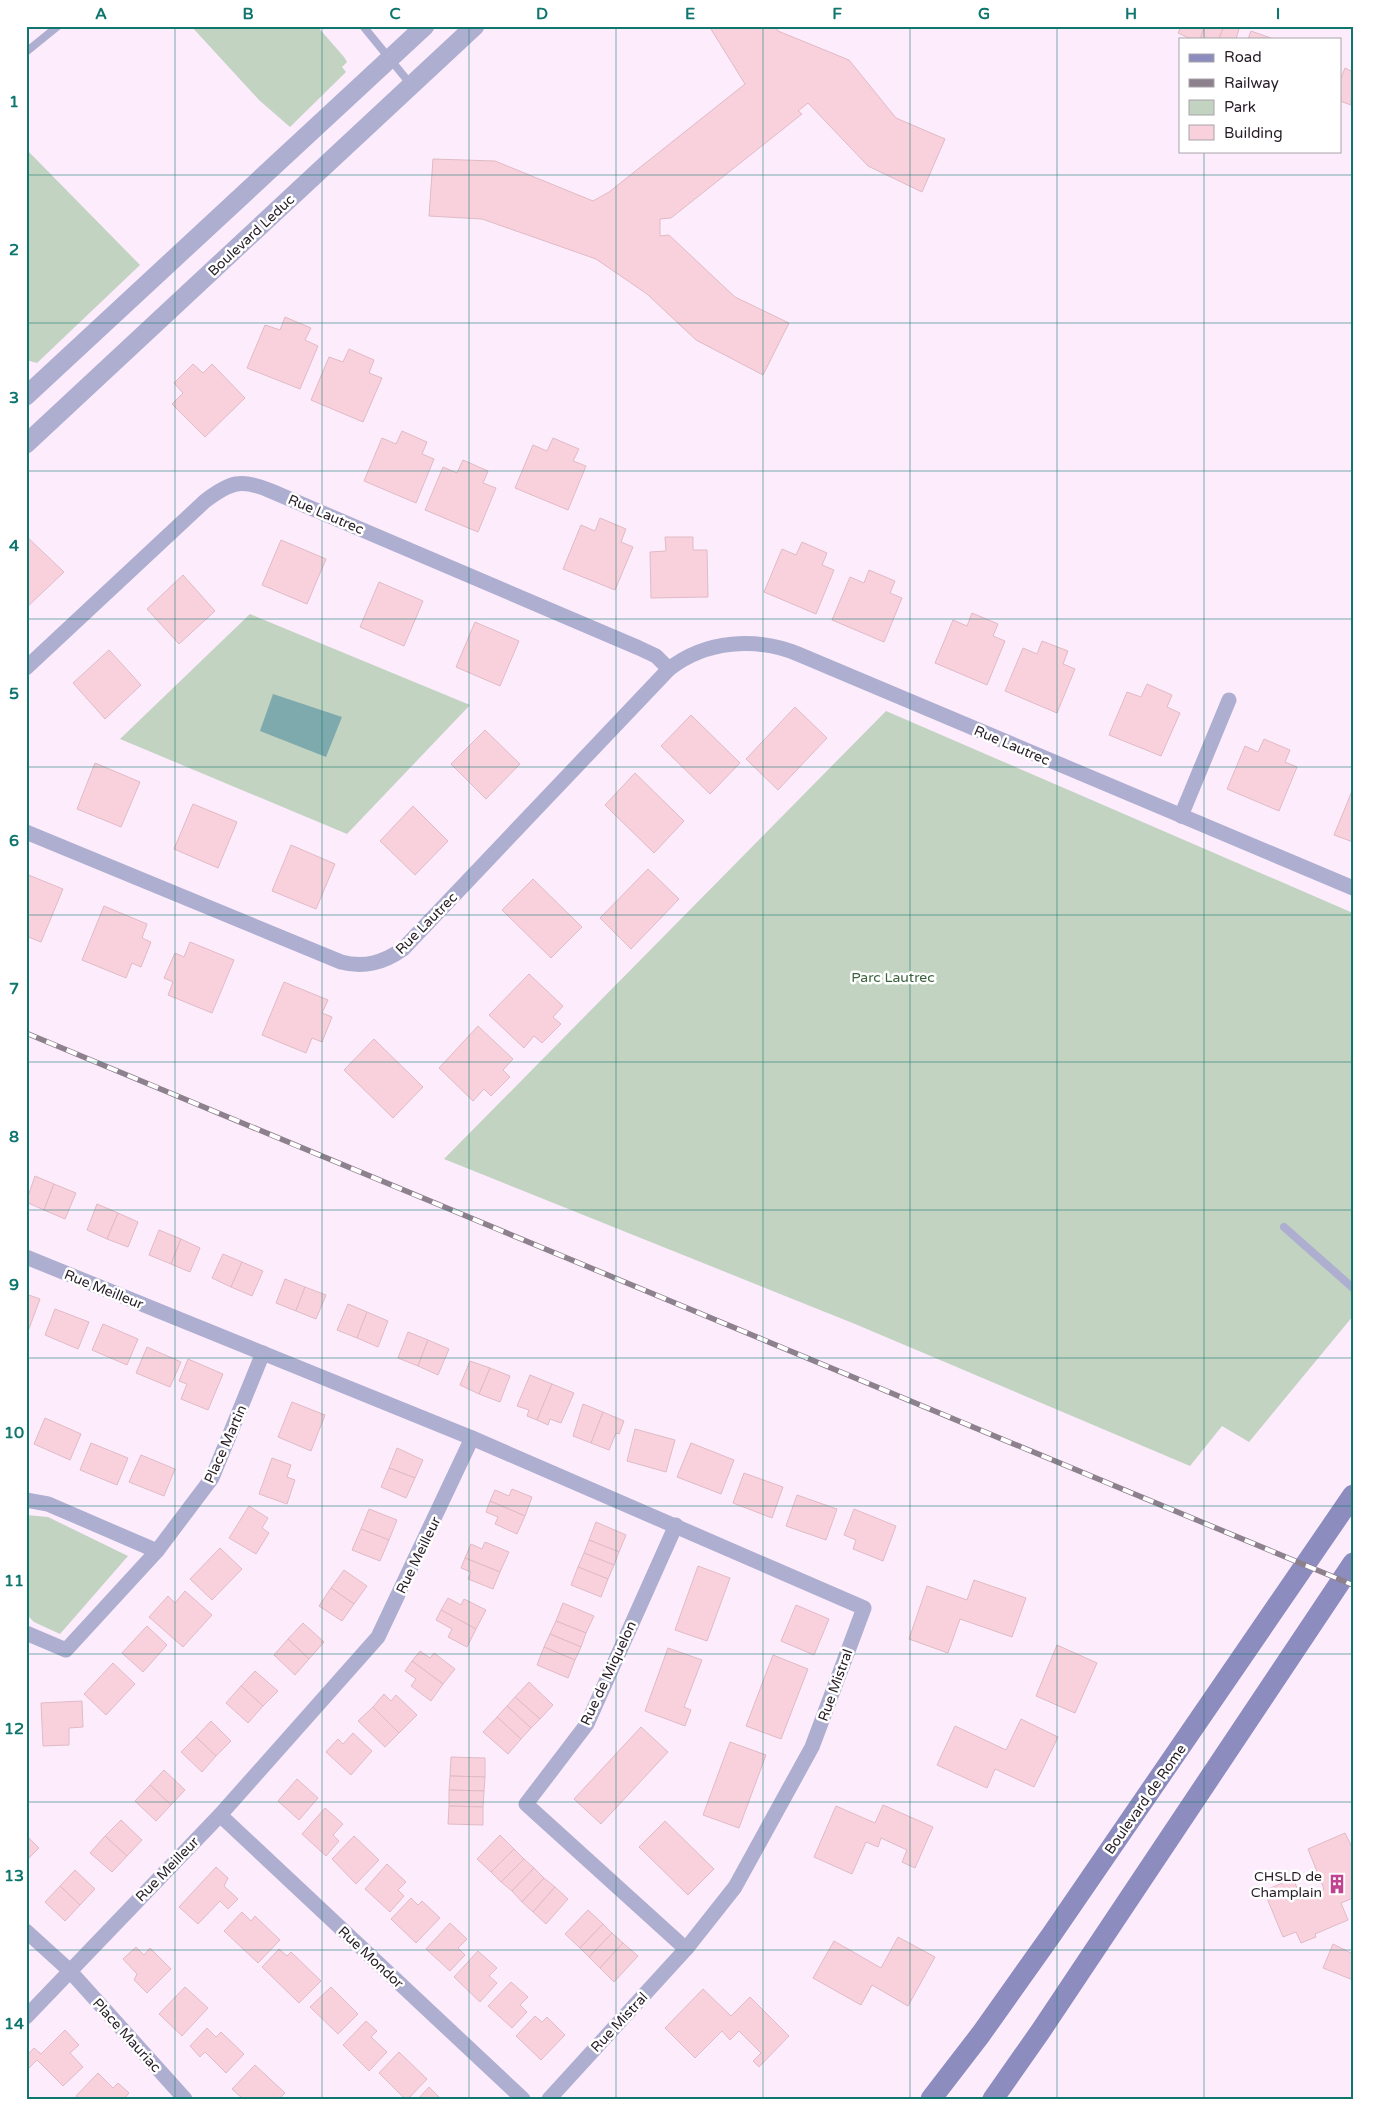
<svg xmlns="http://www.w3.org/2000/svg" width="1379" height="2125" viewBox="0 0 1379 2125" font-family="'Varela Round',sans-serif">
	<rect width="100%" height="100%" fill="#fdecfc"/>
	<g fill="#c2d3c2">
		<polygon points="191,26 317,26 344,57 347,62 342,67 346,72 290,127 259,100"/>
		<polygon points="26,149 140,265 37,363 26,360"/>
		<polygon points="250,614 470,705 347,834 120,739"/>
		<polygon points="886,711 1353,913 1353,1316 1249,1442 1222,1426 1190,1466 855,1324 444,1159"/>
		<polygon points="26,1515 48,1517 128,1556 60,1634 34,1622 26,1614"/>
	</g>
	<polygon fill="#7faaad" points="273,694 342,717 326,757 260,731"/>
	<g fill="#f8d1dc" stroke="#e0bbc5">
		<polygon points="709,26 775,26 778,31 849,60 896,118 945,139 922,192 868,166 808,103 798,111 802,114 671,218 660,219 660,236 669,235 735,297 789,323 763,375 696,340 647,294 596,259 482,219 429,216 433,159 495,161 593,201 609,192 745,84"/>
		<polygon points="1181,26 1205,26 1200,39 1191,39 1178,33"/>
		<polygon points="1205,26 1224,26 1219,39 1200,39"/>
		<polygon points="1224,26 1240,26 1236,39 1219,39"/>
		<polygon points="1251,31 1271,38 1248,39"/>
		<polygon points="1345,68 1353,72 1351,105 1340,101 1340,80"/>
		<polygon points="285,317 311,328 305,340 318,346 300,389 247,368 265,325 280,330"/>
		<polygon points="349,349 374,360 369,373 382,378 363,422 311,400 329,357 343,362"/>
		<polygon points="193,364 203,373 212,364 245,398 205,437 172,404 183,393 174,383"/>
		<polygon points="402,431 427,442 422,454 434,459 416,503 364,481 382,438 396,444"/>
		<polygon points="553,438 579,449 573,461 586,466 568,510 515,488 533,445 547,451"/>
		<polygon points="463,460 488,471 483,483 496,488 478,532 425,510 443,467 457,473"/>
		<polygon points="600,518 626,529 621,542 633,547 615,590 563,569 581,525 595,531"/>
		<polygon points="26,536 64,572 26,608"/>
		<polygon points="665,537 693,537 693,550 707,550 708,597 651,598 650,552 666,551"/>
		<polygon points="281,540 326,559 307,604 262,585"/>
		<polygon points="802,542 827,553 822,565 834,570 816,614 764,592 782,549 796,555"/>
		<polygon points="869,570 895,581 890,593 902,598 884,642 832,620 850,577 864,583"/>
		<polygon points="183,575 215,611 179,644 147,609"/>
		<polygon points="379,582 423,601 404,646 360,627"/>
		<polygon points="972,613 998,624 993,636 1005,641 987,685 935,663 953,620 967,626"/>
		<polygon points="475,622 519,641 500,686 456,667"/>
		<polygon points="1042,641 1068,651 1063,664 1075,669 1057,713 1005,691 1023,648 1037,654"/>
		<polygon points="109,650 141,685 105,719 73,683"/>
		<polygon points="1147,684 1172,695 1167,707 1180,713 1161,756 1109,735 1127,692 1141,697"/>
		<polygon points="795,707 827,738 778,790 746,759"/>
		<polygon points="691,715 740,763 710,794 661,746"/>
		<polygon points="485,730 520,764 486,799 451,764"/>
		<polygon points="1264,739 1290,750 1285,762 1297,767 1279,811 1227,789 1245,746 1258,752"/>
		<polygon points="95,763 140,782 121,827 77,809"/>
		<polygon points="635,773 684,821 654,853 605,805"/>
		<polygon points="1352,791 1353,792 1353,842 1334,835"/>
		<polygon points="193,804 237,822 218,868 174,849"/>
		<polygon points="413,806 448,841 415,875 380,841"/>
		<polygon points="291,845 335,864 316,909 272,891"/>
		<polygon points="648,869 679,899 631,949 600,918"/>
		<polygon points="26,874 63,889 41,942 26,936"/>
		<polygon points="533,879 582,927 551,958 502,910"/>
		<polygon points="104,906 147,924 142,938 151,942 141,967 132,963 126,978 82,960"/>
		<polygon points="190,942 234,960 212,1013 168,995 173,982 164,978 175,953 184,957"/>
		<polygon points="529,974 563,1006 553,1017 561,1024 542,1043 534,1036 524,1048 489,1015"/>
		<polygon points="284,982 328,1000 322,1013 332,1017 322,1042 312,1038 306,1053 262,1035"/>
		<polygon points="478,1026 513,1059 503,1070 510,1077 491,1096 484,1089 473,1101 439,1068"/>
		<polygon points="374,1039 423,1087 393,1118 344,1070"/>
		<polygon points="35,1176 54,1184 44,1210 26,1202"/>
		<polygon points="54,1184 76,1193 65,1219 44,1210"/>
		<polygon points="97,1204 118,1213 107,1239 87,1230"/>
		<polygon points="118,1213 138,1222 128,1247 107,1239"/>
		<polygon points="159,1230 181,1239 171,1264 149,1255"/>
		<polygon points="181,1239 200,1248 190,1272 171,1264"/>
		<polygon points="223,1254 242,1262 231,1287 212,1278"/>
		<polygon points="242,1262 263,1271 252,1296 231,1287"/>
		<polygon points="285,1279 305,1287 296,1311 276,1303"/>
		<polygon points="305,1287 326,1295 316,1319 296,1311"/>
		<polygon points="26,1294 40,1299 27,1334 26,1333"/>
		<polygon points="348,1304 367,1312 357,1338 337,1330"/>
		<polygon points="55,1309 89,1322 78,1349 45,1335"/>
		<polygon points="367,1312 388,1321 378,1347 357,1338"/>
		<polygon points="103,1324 138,1339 127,1365 92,1350"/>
		<polygon points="408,1332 428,1340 418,1366 398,1358"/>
		<polygon points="428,1340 449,1349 438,1375 418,1366"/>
		<polygon points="147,1347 181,1362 170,1387 136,1373"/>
		<polygon points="188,1359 223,1374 208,1410 181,1399 187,1384 179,1381"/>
		<polygon points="470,1361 490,1368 479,1394 460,1385"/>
		<polygon points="490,1368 510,1376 500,1402 479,1394"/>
		<polygon points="530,1375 552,1384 537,1420 527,1416 529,1410 517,1406"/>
		<polygon points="552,1384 574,1393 561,1423 550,1419 548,1425 537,1420"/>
		<polygon points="292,1402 325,1415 311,1451 278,1437"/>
		<polygon points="583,1404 603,1412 591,1443 573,1436"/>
		<polygon points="603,1412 624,1421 619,1434 616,1433 609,1450 591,1443"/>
		<polygon points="45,1418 81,1434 70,1460 34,1444"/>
		<polygon points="635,1429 675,1440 666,1472 627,1461"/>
		<polygon points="91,1443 128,1458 117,1485 80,1470"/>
		<polygon points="691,1443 734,1460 721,1494 677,1477"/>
		<polygon points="397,1448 423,1460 415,1478 389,1468"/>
		<polygon points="141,1455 175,1469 164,1496 129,1482"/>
		<polygon points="272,1458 291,1465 287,1477 295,1480 287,1504 259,1494"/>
		<polygon points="389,1468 415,1478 406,1498 381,1487"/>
		<polygon points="744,1473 783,1487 772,1518 733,1503"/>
		<polygon points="512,1489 532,1497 525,1516 490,1501 495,1490 509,1496"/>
		<polygon points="797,1495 837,1509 826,1540 786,1526"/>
		<polygon points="490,1501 525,1516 517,1534 495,1524 498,1517 486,1512"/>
		<polygon points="249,1506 268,1518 262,1528 269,1533 256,1554 229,1538"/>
		<polygon points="369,1509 397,1520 389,1540 361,1529"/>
		<polygon points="854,1509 896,1526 883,1561 853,1549 856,1540 844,1535"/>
		<polygon points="596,1522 626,1535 619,1552 589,1540"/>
		<polygon points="361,1529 389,1540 380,1561 352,1550"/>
		<polygon points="589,1540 619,1552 614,1565 584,1553"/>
		<polygon points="485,1542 509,1552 500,1572 465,1558 471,1544 482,1549"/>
		<polygon points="220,1548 242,1569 212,1600 190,1579"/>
		<polygon points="584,1553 614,1565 608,1579 578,1567"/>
		<polygon points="465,1558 500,1572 493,1589 468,1579 471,1572 461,1568"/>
		<polygon points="698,1566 730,1578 707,1641 675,1630"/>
		<polygon points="578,1567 608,1579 601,1597 571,1585"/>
		<polygon points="344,1570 367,1586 354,1604 331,1588"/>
		<polygon points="974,1580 1026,1598 1012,1637 960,1619 948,1653 909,1639 927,1586 967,1600"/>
		<polygon points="331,1588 354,1604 342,1621 319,1606"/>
		<polygon points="185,1591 212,1615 183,1647 149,1617 168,1596 175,1603"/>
		<polygon points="448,1598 461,1605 464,1599 486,1610 476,1629 441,1610"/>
		<polygon points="563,1603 594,1616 586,1633 556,1621"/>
		<polygon points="796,1605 829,1619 814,1655 781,1641"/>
		<polygon points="441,1610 476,1629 467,1647 448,1637 452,1629 436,1620"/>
		<polygon points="556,1621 586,1633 581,1647 550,1634"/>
		<polygon points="303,1623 324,1642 309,1659 288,1639"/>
		<polygon points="147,1626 167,1645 143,1672 122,1653"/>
		<polygon points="550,1634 581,1647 575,1660 544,1647"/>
		<polygon points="288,1639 309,1659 295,1675 274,1655"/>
		<polygon points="1057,1645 1097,1663 1075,1713 1036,1696"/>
		<polygon points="544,1647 575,1660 568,1678 537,1665"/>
		<polygon points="668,1648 702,1660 684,1707 691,1710 685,1726 645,1711"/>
		<polygon points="420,1651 430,1658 434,1653 455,1669 443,1684 412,1661"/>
		<polygon points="773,1655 808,1669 781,1739 746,1726"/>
		<polygon points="412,1661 443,1684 431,1701 411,1686 416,1679 405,1671"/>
		<polygon points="113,1663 135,1684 106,1715 84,1694"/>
		<polygon points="255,1671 278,1691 263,1706 241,1686"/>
		<polygon points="529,1682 553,1705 540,1719 515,1697"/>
		<polygon points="241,1686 263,1706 248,1723 226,1703"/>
		<polygon points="384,1694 391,1701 396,1695 417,1715 399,1733 373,1707"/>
		<polygon points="515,1697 540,1719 531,1728 507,1706"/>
		<polygon points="82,1701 83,1727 69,1728 69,1745 43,1746 41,1703"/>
		<polygon points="507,1706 531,1728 521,1739 497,1717"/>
		<polygon points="373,1707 399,1733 385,1747 358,1721"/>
		<polygon points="497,1717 521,1739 508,1754 483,1732"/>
		<polygon points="1021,1719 1058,1737 1034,1787 995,1769 987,1788 937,1765 955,1726 1006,1750"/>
		<polygon points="211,1721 231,1741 216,1756 196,1737"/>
		<polygon points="641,1727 668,1752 601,1824 574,1799"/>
		<polygon points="353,1733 372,1751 351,1775 326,1752 338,1739 343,1744"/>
		<polygon points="196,1737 216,1756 202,1772 181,1752"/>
		<polygon points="730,1742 766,1755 739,1828 703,1815"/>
		<polygon points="451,1757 485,1758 485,1777 450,1776"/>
		<polygon points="164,1770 185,1790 171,1805 150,1785"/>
		<polygon points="450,1776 485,1777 484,1791 449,1790"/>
		<polygon points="297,1779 318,1798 299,1820 278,1801"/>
		<polygon points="150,1785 171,1805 156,1821 135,1801"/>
		<polygon points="449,1790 484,1791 483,1807 449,1806"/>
		<polygon points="883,1805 933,1827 915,1868 902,1862 907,1850 881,1838 878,1847 866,1842 852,1874 814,1857 836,1806 875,1823"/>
		<polygon points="449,1806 483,1807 483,1825 448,1824"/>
		<polygon points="325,1808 343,1824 333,1835 339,1841 326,1856 302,1834"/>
		<polygon points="121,1820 142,1840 127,1856 105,1836"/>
		<polygon points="665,1821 714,1869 688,1895 639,1847"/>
		<polygon points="1345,1833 1353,1849 1353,1898 1341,1903 1348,1920 1315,1934 1316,1937 1301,1943 1296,1932 1283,1937 1264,1891 1293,1878 1301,1898 1324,1889 1308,1849"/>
		<polygon points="26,1835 39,1848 26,1861"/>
		<polygon points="500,1835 514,1849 491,1872 477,1859"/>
		<polygon points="105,1836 127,1856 112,1872 90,1853"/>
		<polygon points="354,1836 379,1860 356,1884 332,1859"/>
		<polygon points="514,1849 524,1859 501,1882 491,1872"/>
		<polygon points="524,1859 534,1868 512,1891 501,1882"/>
		<polygon points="387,1864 406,1882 398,1890 404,1896 390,1912 365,1889"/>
		<polygon points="216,1867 228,1878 224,1886 238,1899 228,1909 220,1901 198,1924 179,1907"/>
		<polygon points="534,1868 544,1878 522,1902 512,1891"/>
		<polygon points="75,1870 95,1889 80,1905 60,1886"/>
		<polygon points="544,1878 555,1887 533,1912 522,1902"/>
		<polygon points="60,1886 80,1905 65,1921 45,1902"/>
		<polygon points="555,1887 568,1899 546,1924 533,1912"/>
		<polygon points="411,1898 418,1905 422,1901 440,1918 416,1943 391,1919"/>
		<polygon points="588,1910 603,1924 580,1948 565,1934"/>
		<polygon points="242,1912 251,1921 255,1916 280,1940 258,1963 224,1931"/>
		<polygon points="450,1923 467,1939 458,1948 465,1955 450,1971 426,1949"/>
		<polygon points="603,1924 612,1933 589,1957 580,1948"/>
		<polygon points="612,1933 623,1943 600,1968 589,1957"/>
		<polygon points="898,1937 935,1957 908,2006 872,1985 861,2005 813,1978 834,1941 881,1968"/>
		<polygon points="623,1943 638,1956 614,1982 600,1968"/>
		<polygon points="1333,1944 1353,1954 1353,1980 1323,1968"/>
		<polygon points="136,1947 144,1955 150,1948 171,1969 147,1993 134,1980 137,1974 123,1959"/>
		<polygon points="279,1949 287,1956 291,1952 321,1981 299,2003 262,1967"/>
		<polygon points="478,1951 497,1968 489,1976 497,1983 480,2002 454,1977"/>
		<polygon points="511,1982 528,1997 520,2005 527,2012 512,2028 488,2006"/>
		<polygon points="185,1987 208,2008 182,2036 159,2014"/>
		<polygon points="331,1987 358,2014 338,2034 310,2007"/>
		<polygon points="703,1989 731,2016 750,1997 789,2036 759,2067 753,2061 761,2053 739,2031 730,2040 722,2031 695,2058 665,2028"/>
		<polygon points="535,2016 542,2022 547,2017 565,2035 541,2060 516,2036"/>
		<polygon points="366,2021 377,2031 371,2037 387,2052 369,2071 343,2045"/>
		<polygon points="207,2028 216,2037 221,2032 244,2054 226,2073 205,2052 200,2057 190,2046"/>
		<polygon points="65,2030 79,2045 70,2053 83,2067 63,2086 37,2060 27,2070 26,2056 34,2048 41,2054"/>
		<polygon points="399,2052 427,2079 408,2099 405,2099 379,2073"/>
		<polygon points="255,2065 285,2093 279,2099 243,2099 232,2089"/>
		<polygon points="98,2073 113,2088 118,2083 129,2093 124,2099 79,2099 76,2096"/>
		<polygon points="429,2087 441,2099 418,2099"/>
	</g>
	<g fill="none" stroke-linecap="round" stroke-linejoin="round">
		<g stroke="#adaed0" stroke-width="8">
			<polyline points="363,26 412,86"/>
			<polyline points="26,52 58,26"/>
			<polyline points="1284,1227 1353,1288"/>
		</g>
		<g stroke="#adaed0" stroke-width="15">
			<path d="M26,668L205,501C230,482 241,478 271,491L639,648L656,656L669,669"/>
			<polyline points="1181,816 1229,700"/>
			<path d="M26,832L341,962C364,968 383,963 403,949L669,669C706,640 756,637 798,654L1353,888"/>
			<polyline points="26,1257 472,1438 378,1637 220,1815 26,2017"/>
			<polyline points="472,1438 864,1608 812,1747 735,1887 686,1949 549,2099"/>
			<polyline points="26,1500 48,1504 157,1551"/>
			<polyline points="676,1525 587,1724 526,1804 686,1949"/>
			<polyline points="26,1633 66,1650 157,1551 212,1478 263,1353"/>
			<polyline points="220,1815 523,2099"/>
			<polyline points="26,1931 69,1970 185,2099"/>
		</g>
		<g stroke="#adaed0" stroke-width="19">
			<polyline points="26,396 425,26"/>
			<polyline points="26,444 475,26"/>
		</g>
		<g stroke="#8c8dbe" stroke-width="21">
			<polyline points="931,2099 981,2034 1052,1934 1353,1495"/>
			<polyline points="993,2099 1040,2032 1353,1563"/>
		</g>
		<defs>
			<polyline id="rail" points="26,1033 1353,1585"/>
		</defs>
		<use href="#rail" stroke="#8e818e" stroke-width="5.5"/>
		<use href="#rail" stroke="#fff" stroke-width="4" stroke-dasharray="11" stroke-linecap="butt"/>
	</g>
	<path fill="none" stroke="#0f766e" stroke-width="1" stroke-opacity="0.55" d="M175,26V2099M322,26V2099M469,26V2099M616,26V2099M763,26V2099M910,26V2099M1057,26V2099M1204,26V39M1204,151V2099M26,175H1353M26,323H1353M26,471H1353M26,619H1353M26,767H1353M26,915H1353M26,1062H1353M26,1210H1353M26,1358H1353M26,1506H1353M26,1654H1353M26,1802H1353M26,1950H1353"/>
	<defs>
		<symbol id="building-bare" viewBox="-9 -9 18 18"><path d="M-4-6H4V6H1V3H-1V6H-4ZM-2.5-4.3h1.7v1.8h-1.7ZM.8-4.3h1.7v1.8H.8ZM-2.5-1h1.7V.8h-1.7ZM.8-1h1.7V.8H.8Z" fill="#c04391" stroke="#fff" stroke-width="2.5" paint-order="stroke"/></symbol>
	</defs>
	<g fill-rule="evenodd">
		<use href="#building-bare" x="1323" y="1870" width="28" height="28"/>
	</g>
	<g text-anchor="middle" stroke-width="5" stroke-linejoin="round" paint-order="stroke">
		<g font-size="14" fill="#261c26" stroke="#fff">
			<text transform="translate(251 235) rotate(-43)" y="5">Boulevard Leduc</text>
			<text transform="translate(326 514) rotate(23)" y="5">Rue Lautrec</text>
			<text transform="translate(1012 745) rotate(23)" y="5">Rue Lautrec</text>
			<text transform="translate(426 923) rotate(-45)" y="5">Rue Lautrec</text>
			<text transform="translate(104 1289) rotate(22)" y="5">Rue Meilleur</text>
			<text transform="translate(225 1444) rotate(-66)" y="5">Place Martin</text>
			<text transform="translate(418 1555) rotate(-64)" y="5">Rue Meilleur</text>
			<text transform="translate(608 1673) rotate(-65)" y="5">Rue de Miquelon</text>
			<text transform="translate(835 1685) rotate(-70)" y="5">Rue Mistral</text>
			<text transform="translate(1145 1799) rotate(-55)" y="5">Boulevard de Rome</text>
			<text transform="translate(167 1869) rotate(-46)" y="5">Rue Meilleur</text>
			<text transform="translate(371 1957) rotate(43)" y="5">Rue Mondor</text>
			<text transform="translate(619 2022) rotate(-47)" y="5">Rue Mistral</text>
			<text transform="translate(127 2035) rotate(48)" y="5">Place Mauriac</text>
		</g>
		<g font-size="14" fill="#3a633d" stroke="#fff">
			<text x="893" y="982">Parc Lautrec</text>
		</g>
		<g font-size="14" fill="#261c26" stroke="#fff" text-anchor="end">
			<text x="1322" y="1881">CHSLD de<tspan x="1322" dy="16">Champlain</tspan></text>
		</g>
	</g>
	<rect width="1379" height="2125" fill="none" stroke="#ffffff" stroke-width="55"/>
	<rect x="1179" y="38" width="162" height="115" fill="#ffffff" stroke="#a8a4a8"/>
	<rect x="1189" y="54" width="25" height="8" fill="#8c8dbe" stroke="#a8a4a8"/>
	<text x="1224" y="62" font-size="15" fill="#261c26">Road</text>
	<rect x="1189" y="79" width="25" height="8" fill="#8e818e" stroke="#a8a4a8"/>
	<text x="1224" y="88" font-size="15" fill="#261c26">Railway</text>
	<rect x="1189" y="100" width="25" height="15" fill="#c2d3c2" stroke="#a8a4a8"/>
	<text x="1224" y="112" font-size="15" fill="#261c26">Park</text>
	<rect x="1189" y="125" width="25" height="15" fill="#f8d1dc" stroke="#a8a4a8"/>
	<text x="1224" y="138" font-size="15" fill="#261c26">Building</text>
	<rect x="28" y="28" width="1324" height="2070" fill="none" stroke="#0f766e" stroke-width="2"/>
	<g font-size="16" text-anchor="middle" font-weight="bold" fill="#0f766e">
		<text x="101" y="19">A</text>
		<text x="248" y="19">B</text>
		<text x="395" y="19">C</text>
		<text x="542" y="19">D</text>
		<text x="690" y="19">E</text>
		<text x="837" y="19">F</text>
		<text x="984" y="19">G</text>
		<text x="1131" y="19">H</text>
		<text x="1278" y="19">I</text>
		<text x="14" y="107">1</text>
		<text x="14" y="255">2</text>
		<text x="14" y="403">3</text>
		<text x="14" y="551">4</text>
		<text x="14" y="699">5</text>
		<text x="14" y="846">6</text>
		<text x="14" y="994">7</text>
		<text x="14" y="1142">8</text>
		<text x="14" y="1290">9</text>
		<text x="14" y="1438">10</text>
		<text x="14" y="1586">11</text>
		<text x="14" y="1734">12</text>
		<text x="14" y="1881">13</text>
		<text x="14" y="2029">14</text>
	</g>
</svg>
